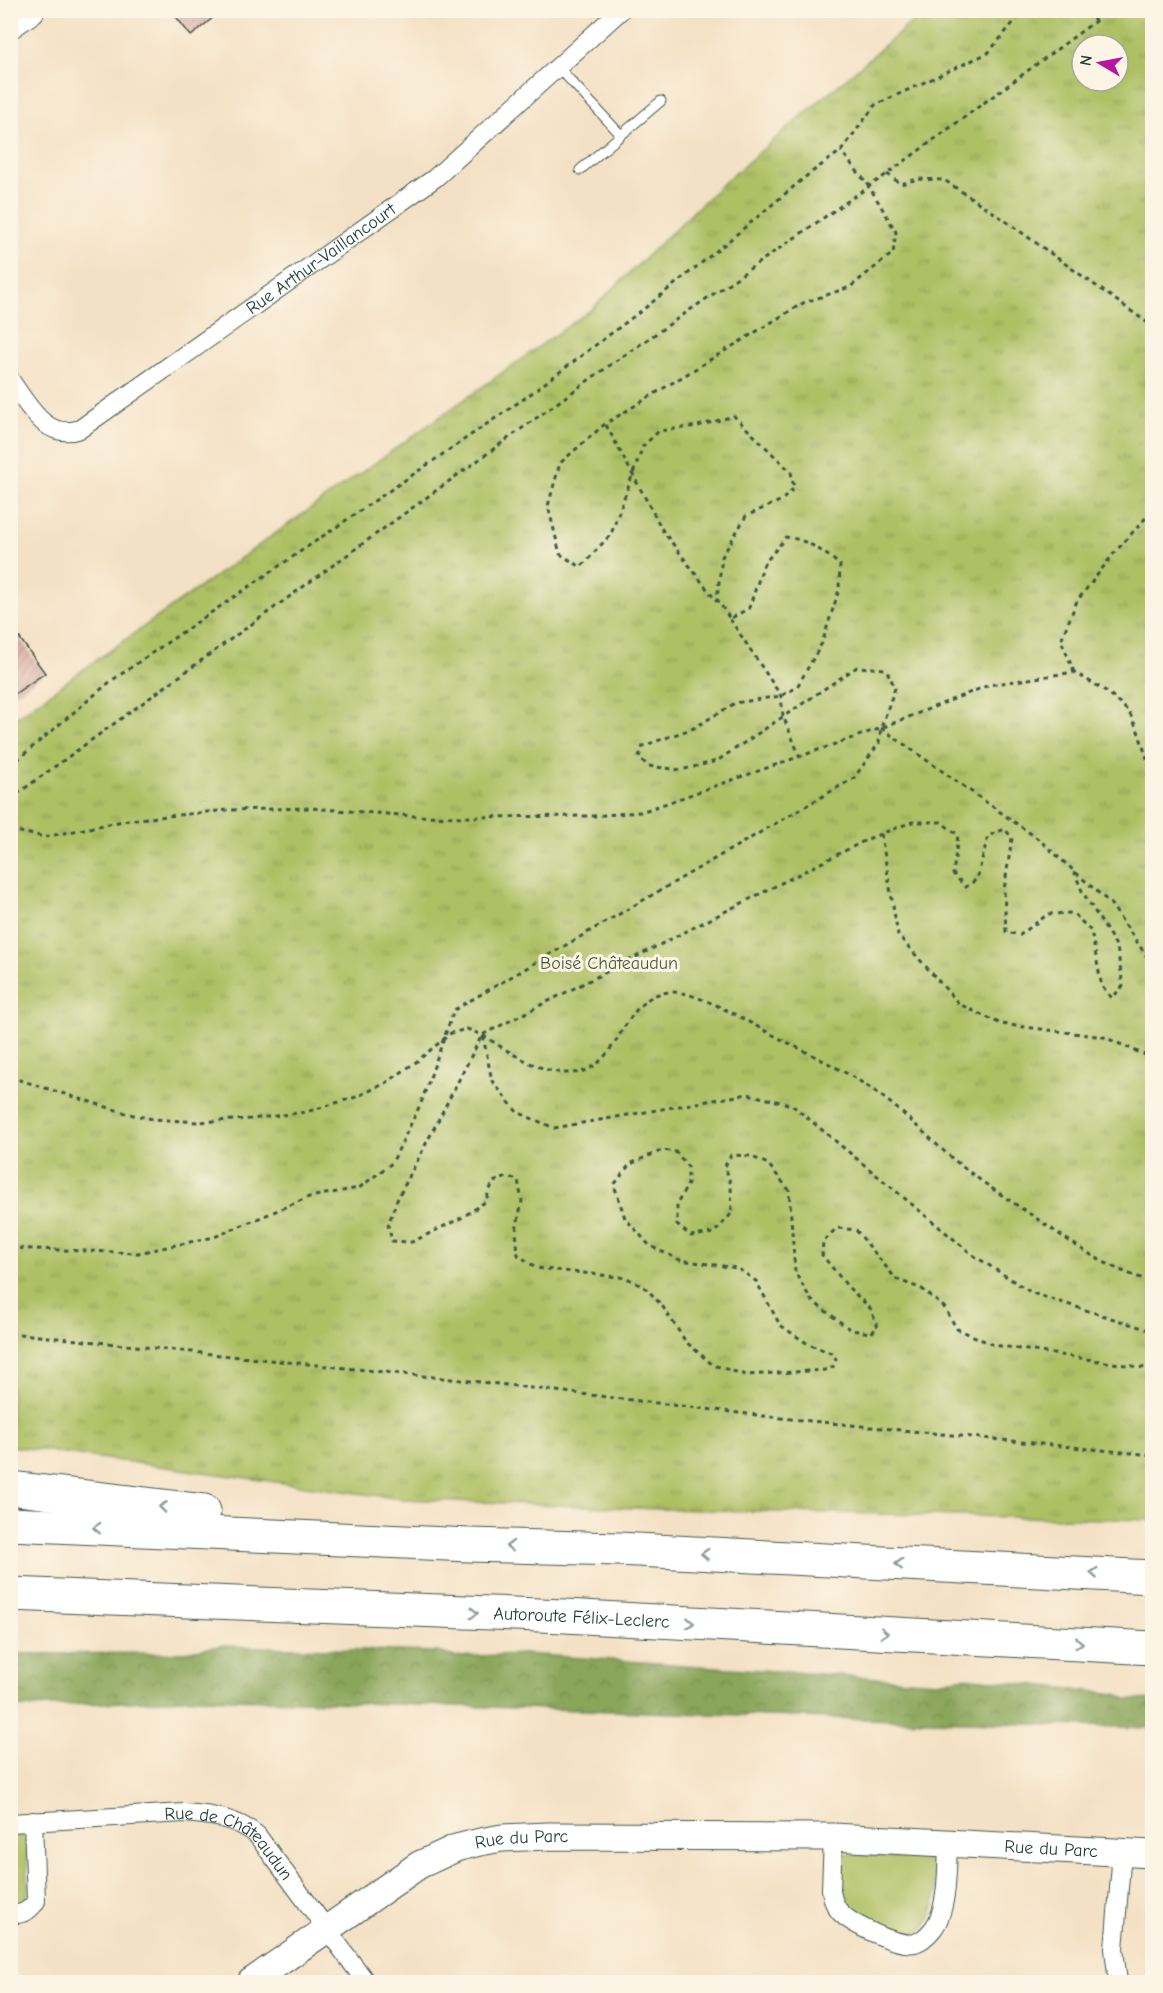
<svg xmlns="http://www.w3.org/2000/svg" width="1163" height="1993" viewBox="0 0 1163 1993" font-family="'Comic Neue',sans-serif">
	<defs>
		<pattern id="forest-crowns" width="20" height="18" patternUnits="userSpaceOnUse" patternTransform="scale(1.5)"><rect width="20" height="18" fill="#8aa65a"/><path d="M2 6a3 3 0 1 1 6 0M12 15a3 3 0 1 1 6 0" fill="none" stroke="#70884b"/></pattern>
		<pattern id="park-tufts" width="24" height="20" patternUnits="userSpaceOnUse" patternTransform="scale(1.5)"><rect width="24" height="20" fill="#adc064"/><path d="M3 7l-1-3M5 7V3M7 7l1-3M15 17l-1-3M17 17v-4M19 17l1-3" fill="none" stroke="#8c9d53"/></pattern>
		<pattern id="building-hatch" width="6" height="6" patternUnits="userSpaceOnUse" patternTransform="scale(1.5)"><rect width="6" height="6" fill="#d7a59b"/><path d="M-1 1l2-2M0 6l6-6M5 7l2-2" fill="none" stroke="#ae887f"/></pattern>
	</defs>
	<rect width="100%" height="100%" fill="#fcf5e5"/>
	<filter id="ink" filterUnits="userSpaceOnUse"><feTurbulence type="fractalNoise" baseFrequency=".0167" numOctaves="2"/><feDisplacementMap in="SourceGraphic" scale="12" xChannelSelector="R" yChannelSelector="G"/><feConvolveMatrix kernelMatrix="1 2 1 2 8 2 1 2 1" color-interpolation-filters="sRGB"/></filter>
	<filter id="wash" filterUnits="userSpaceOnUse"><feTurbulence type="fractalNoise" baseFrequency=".008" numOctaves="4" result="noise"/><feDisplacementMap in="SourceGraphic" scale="24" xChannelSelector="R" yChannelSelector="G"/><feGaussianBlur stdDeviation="1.35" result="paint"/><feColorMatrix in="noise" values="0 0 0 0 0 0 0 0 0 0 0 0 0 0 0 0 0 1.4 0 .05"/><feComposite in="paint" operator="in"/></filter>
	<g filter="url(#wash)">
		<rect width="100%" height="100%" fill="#f4e1c5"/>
		<g fill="#adc064" stroke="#667e4c" stroke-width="1.5">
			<path d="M20,1835L26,1840C26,1853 30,1885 27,1896C24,1903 17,1905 11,1904V1836Z"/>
			<path d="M840,1853L938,1860C936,1878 938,1913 925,1927C921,1931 914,1934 909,1934C894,1935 852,1915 844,1903C836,1891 840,1867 840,1853Z"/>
		</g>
		<polygon fill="url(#forest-crowns)" stroke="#547247" stroke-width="1.5" points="220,1646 437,1652 455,1657 524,1654 937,1682 964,1677 1116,1694 1127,1699 1152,1700 1152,1728 202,1698 11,1708 11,1654 177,1653"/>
		<path fill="url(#park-tufts)" stroke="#667e4c" stroke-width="1.5" fill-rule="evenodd" d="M925,11H1152V1520L660,1509L402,1499L11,1446V721L592,309L720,186ZM1082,45H1118V81H1082Z"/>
		<g id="blocks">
			<g fill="url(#building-hatch)">
				<polygon points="171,10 222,10 191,36"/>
				<polygon points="10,625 45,673 10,697"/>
			</g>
		</g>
	</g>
	<g filter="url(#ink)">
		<use href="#blocks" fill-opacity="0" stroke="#3f564a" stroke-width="1.5"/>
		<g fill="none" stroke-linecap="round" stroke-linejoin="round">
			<defs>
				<g id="lane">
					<polyline points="558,67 621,135"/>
					<polyline points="580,170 661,101"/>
				</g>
				<g id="street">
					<path id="s1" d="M10,380C28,404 45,441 80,429L435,178L621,10"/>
					<path id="s2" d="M10,1823L184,1813C211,1815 236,1818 257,1835L366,1982"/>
					<path d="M833,1837L831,1890C832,1898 834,1905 839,1911C850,1924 898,1947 915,1943C922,1941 928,1935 933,1929C948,1910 947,1868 948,1843"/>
					<path d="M10,1914C22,1915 30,1911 36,1901L33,1821"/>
					<polyline points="1118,1982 1114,1949 1122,1852"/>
				</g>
				<g id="secondary">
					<polyline points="10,25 31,10"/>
					<path id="s3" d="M251,1982L419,1865L456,1848L480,1842L502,1838L548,1836L833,1837L1152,1854"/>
				</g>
				<g id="highway">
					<polyline points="10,1488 204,1511"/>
					<polyline points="10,1524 469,1545 618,1549 1152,1577"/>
					<path id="s4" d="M10,1594L565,1616L1152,1648"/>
				</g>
			</defs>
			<use href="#lane" stroke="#3f564a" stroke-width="11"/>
			<use href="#street" stroke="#3f564a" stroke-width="20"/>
			<use href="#secondary" stroke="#3f564a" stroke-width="29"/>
			<use href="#highway" stroke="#3f564a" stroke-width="35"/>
			<g stroke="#3f564a" stroke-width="3" stroke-dasharray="4.5 4.5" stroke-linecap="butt">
				<polyline points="1086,10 1095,20"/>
				<polyline points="887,174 901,184 917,179 944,180 993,212 1152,326"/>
				<polyline points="606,425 663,531 717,602"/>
				<polyline points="730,619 781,696 783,716 800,757"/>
				<polyline points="1074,672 1061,640 1077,601 1115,552 1152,511"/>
				<polyline points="881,728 1037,838 1110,903 1152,964"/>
				<polyline points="10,766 111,681 525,398 645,308 720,248 809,174 841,151 875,105 988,53 1024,10"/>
				<polyline points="10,799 593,377 887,174 1105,14 1113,10"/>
				<polyline points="10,830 45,837 128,820 228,810 310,808 413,816 473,817 593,816 641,812 881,728 989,685 1074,672 1109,693 1129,712 1138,731 1152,774"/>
				<polyline points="881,834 898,935 959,1004 1001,1024 1104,1037 1152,1058"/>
				<polyline points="1074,871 1082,891 1117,947 1123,986 1112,998 1102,987 1091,931 1073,913 1048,914 1020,935 1006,932 1004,890 1012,838 1005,829 988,836 977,879 966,887 953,874 958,835 941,822 912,822 870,838 482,1035 397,1200 388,1225 392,1241 412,1242 463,1217 485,1202 493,1182 507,1177 518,1180 522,1201 516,1231 518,1255 537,1268 627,1278 647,1289 663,1307 686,1342 713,1365 746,1375 825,1370 833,1367 836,1359 831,1353 808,1344 780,1325 756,1281 737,1268 680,1260 650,1246 625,1218 614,1185 630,1164 663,1150 676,1152 688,1167 688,1184 677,1204 677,1225 691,1236 714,1233 732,1213 731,1185 725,1166 731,1155 750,1156 768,1164 789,1190 795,1272 811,1300 851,1330 871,1333 878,1327 870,1308 848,1287 822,1255 823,1241 837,1228 856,1230 896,1279 922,1289 944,1307 957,1329 994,1345 1152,1369"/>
				<polyline points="483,1036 492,1081 517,1112 554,1128 748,1094 792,1105 973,1255 1032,1293 1152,1331"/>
				<path d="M10,1077L129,1114L153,1119L198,1122L251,1119L306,1112L356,1097L386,1083L416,1062L451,1033L467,1029L482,1035C507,1050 538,1073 569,1073C629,1075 618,968 696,997C722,1006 748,1022 773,1035C809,1054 848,1071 880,1095C903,1112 924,1133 945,1152C972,1176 1003,1196 1033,1216C1071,1242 1107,1270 1152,1281"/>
				<path d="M10,1248L138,1253L214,1237L309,1197L359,1188L392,1163L421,1103L454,1010L854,778L879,743L881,728L895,688L886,669L857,667L717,761L681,770L648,766L639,757L643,746L694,728L735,703L781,696L797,687L822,643L839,590L840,565C823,551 808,540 786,537L764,564L749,608L730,619L717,599L722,557L746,516L782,500L794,488L791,472L734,416L698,426L659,431L643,446L611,534L581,567L560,554L548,506L560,463L605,424L803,303L850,287L893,253L896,232L869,186L841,151"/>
				<polyline points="10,1333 490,1383 781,1418 1152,1455"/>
			</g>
			<use href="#lane" stroke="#fff" stroke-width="9"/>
			<use href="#street" stroke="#fff" stroke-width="18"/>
			<use href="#secondary" stroke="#fff" stroke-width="27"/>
			<use href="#highway" stroke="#fff" stroke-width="33"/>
		</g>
		<defs><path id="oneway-chevron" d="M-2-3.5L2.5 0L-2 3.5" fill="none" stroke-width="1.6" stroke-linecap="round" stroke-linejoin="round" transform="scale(1.5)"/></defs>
		<g stroke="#8f9e9a">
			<use href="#oneway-chevron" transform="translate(163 1507) rotate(-173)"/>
			<use href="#oneway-chevron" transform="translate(97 1528) rotate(-178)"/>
			<use href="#oneway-chevron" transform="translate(510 1546) rotate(-178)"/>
			<use href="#oneway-chevron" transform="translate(705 1554) rotate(-177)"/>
			<use href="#oneway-chevron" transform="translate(899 1564) rotate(-177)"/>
			<use href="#oneway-chevron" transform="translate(1094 1573) rotate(-176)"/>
			<use href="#oneway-chevron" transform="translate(474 1613) rotate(2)"/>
			<use href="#oneway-chevron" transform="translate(690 1623) rotate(3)"/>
			<use href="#oneway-chevron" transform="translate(884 1633) rotate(3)"/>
			<use href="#oneway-chevron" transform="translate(1079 1643) rotate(3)"/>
		</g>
	</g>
	<g text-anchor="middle" stroke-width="6" stroke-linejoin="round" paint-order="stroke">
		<g font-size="18" fill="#1f3d34" stroke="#fcf5e5">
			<text dy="6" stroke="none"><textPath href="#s1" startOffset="388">Rue Arthur-Vaillancourt</textPath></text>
			<text dy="6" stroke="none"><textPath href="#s4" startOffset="572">Autoroute Félix-Leclerc</textPath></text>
			<text dy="6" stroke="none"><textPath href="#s3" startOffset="312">Rue du Parc</textPath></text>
			<text dy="6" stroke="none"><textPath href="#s3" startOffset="842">Rue du Parc</textPath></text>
			<text dy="6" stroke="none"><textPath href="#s2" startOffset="230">Rue de Châteaudun</textPath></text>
		</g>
		<g font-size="18" fill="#425e40" stroke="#fcf5e5">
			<text x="609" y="969">Boisé Châteaudun</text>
		</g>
	</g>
	<rect width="1163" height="1993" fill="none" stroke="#fcf5e5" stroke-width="36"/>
	<g transform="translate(1100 63) rotate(280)"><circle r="28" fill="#fcf5e5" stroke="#a4ab9e" stroke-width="1.5"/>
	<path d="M0-4.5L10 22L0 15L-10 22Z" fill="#b5179e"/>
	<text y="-9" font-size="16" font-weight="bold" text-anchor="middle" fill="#1f3d34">N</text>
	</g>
</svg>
